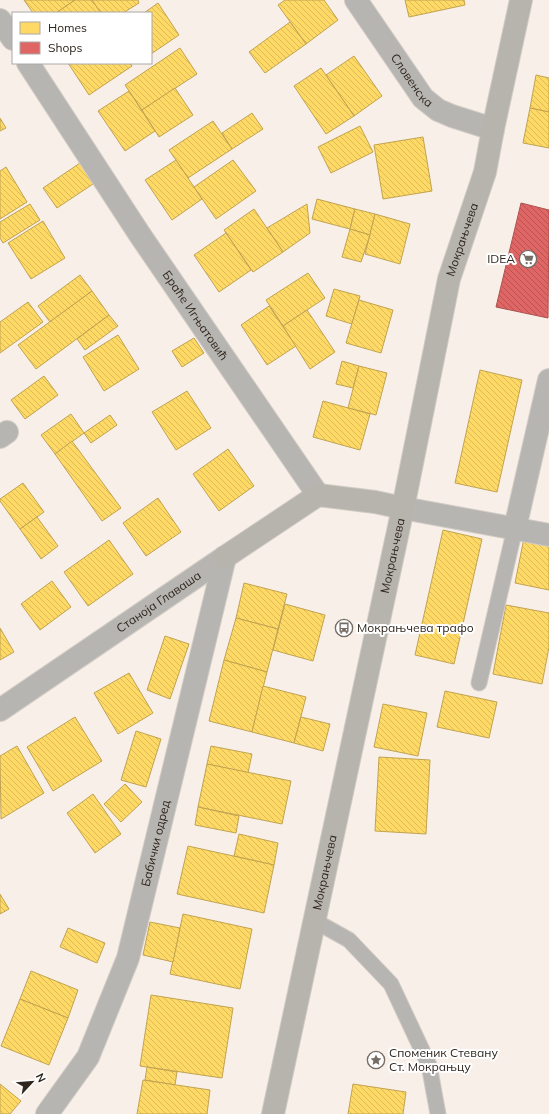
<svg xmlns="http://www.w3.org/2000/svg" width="549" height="1114" viewBox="0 0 549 1114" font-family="Mulish,sans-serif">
	<defs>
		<pattern id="homes-back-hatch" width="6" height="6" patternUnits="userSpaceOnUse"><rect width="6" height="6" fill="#ffd966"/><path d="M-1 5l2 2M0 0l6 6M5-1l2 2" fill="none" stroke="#dbba58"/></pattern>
		<pattern id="shops-back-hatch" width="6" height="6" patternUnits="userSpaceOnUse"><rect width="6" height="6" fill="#e06666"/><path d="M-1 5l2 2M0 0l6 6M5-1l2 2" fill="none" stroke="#b65453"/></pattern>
	</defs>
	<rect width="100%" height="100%" fill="#f8f0e8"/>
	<g fill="url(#homes-back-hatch)" stroke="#c1a350">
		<polygon points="24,0 75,0 56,13 33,13"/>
		<polygon points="75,0 92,0 101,13 56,13"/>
		<polygon points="92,0 138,0 139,3 123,13 101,13"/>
		<polygon points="285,0 324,0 338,20 306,44 278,5"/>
		<polygon points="405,0 464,0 465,5 409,17"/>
		<polygon points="158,3 179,35 151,54 151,13 144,13"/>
		<polygon points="290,22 306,44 265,73 249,52"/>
		<polygon points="180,48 197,74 142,110 125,85"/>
		<polygon points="354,56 382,96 354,116 326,75"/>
		<polygon points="68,63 130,63 132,66 89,95"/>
		<polygon points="321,68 354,116 326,134 294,86"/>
		<polygon points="536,75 549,78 549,112 530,108"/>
		<polygon points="175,88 193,115 159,137 142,110"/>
		<polygon points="129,91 155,131 125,151 98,111"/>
		<polygon points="530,108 549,112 549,148 523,143"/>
		<polygon points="252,113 263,129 232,149 222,133"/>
		<polygon points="0,118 6,128 0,131"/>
		<polygon points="213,121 232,149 188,178 169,150"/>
		<polygon points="360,126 373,152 331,173 318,147"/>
		<polygon points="423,137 432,191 383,199 374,145"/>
		<polygon points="176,160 202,199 172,220 145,180"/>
		<polygon points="233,160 256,191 216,219 194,187"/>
		<polygon points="80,163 93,184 57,208 43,188"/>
		<polygon points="6,167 27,202 0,219 0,171"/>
		<polygon points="317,199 355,209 350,229 312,219"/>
		<polygon points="30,204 40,220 3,243 0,238 0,222"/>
		<polygon points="307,204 310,233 283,252 267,228"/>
		<polygon points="254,209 283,252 253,272 224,230"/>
		<polygon points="355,209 375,214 370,235 350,229"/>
		<polygon points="375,214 410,224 400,264 365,254"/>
		<polygon points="43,221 65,258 31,279 8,243"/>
		<polygon points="350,229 370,235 361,262 342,257"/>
		<polygon points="226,233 251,270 219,292 194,255"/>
		<polygon points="308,273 325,298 283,326 266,300"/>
		<polygon points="80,275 92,291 50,322 38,306"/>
		<polygon points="334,289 360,296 352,324 326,316"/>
		<polygon points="92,291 109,315 36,369 18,345"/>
		<polygon points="359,300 393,310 381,353 346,343"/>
		<polygon points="28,302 43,322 0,353 0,322"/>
		<polygon points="269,306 296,346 267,365 241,325"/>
		<polygon points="307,310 335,352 310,369 283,326"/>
		<polygon points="109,315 118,326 85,350 77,339"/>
		<polygon points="118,335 139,369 104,391 83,357"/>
		<polygon points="194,338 204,353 182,367 172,351"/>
		<polygon points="342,361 359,366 353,388 336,384"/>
		<polygon points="359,366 387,373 376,415 348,408"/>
		<polygon points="480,370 522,380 497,492 455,483"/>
		<polygon points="44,376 58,395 25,419 11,400"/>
		<polygon points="187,391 211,428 176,450 152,412"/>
		<polygon points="323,401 370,414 360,450 313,437"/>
		<polygon points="71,414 84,433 55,454 41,435"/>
		<polygon points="110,415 117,425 91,443 84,433"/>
		<polygon points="72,441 121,508 102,521 55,454"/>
		<polygon points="228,449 254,486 219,511 193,474"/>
		<polygon points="23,483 44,512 20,529 0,501 0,499"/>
		<polygon points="158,498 181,532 146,556 123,523"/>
		<polygon points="37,517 58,546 41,559 20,529"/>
		<polygon points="443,530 482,539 454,664 415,655"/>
		<polygon points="524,538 549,543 549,590 515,583"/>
		<polygon points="109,540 133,574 88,606 64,572"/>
		<polygon points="52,581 71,607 40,630 21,604"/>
		<polygon points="244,583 287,594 278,629 236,618"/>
		<polygon points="285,604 325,615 313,661 273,650"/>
		<polygon points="506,605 549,613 549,647 542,684 493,674"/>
		<polygon points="236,618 278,629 267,672 224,660"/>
		<polygon points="0,628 14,652 0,660"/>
		<polygon points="165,636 189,644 170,699 147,690"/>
		<polygon points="224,660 267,672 252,732 209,721"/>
		<polygon points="129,673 153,713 118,734 94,693"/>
		<polygon points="263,686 306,697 294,743 252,732"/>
		<polygon points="445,691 497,702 489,738 437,727"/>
		<polygon points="383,704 427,713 418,756 374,747"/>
		<polygon points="75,717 102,761 53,791 27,747"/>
		<polygon points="301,717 330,724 323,751 294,743"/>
		<polygon points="136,731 161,739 146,787 121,780"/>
		<polygon points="17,746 44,793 1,819 0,756"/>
		<polygon points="211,746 252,754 248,773 207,764"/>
		<polygon points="379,757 430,760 426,834 375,831"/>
		<polygon points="207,764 291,781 282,824 198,807"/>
		<polygon points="125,784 142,802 121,822 104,804"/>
		<polygon points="93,794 121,834 95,853 67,813"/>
		<polygon points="198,807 239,816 236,833 195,825"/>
		<polygon points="239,834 278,843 274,865 234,856"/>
		<polygon points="188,846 274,865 264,913 177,894"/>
		<polygon points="0,894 9,909 0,914"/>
		<polygon points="183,914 252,929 240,989 170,974"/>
		<polygon points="150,922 180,928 173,962 143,955"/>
		<polygon points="68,928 105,943 97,963 60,947"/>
		<polygon points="31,971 78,990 68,1018 20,999"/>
		<polygon points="151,995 233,1008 222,1078 140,1066"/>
		<polygon points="20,999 68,1018 49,1065 1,1046"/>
		<polygon points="147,1067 177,1072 175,1085 145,1080"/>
		<polygon points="143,1080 210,1090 207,1114 137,1114"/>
		<polygon points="0,1084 21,1101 10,1114 0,1114"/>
		<polygon points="353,1084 406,1092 403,1114 348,1114"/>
	</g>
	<polygon fill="url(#shops-back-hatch)" stroke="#ab5350" points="521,203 549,210 548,318 496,307"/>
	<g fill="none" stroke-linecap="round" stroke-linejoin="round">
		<defs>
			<g id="lane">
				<polyline points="479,683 515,528"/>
				<polyline points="315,921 349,940 391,984 429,1065 438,1114"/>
			</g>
			<g id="street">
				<path id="s1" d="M356,0L423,98L438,110L452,116L493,129"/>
				<polyline points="0,20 13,39"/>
				<path id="s2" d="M28,63L140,235L318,495"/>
				<polyline points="0,437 7,432"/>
				<polyline points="403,508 549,535"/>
				<polyline points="515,528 549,380"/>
				<path id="s3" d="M0,710L225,557"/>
				<path id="s4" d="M47,1114L88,1057L128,958L225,557"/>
			</g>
			<g id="secondary">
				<polyline points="225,557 318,495 375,502 403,508"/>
				<path id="s5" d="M273,1114L403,508L449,279L485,172L493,129L521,0"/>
			</g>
		</defs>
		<use href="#lane" stroke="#d2ccc5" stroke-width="17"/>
		<use href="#street" stroke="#d2ccc5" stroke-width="24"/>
		<use href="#secondary" stroke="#d2ccc5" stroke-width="24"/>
		<use href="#lane" stroke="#b7b5b1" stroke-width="15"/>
		<use href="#street" stroke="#b7b5b1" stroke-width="22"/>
		<use href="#secondary" stroke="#b7b4ae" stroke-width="22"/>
	</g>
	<defs>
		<symbol id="supermarket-ring" viewBox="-11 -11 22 22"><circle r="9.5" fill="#fff" stroke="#756d65" stroke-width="1.5"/><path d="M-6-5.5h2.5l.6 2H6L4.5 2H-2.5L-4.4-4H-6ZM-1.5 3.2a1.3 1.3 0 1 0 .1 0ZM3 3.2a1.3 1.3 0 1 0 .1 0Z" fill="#756d65"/></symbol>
		<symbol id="bus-ring" viewBox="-11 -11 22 22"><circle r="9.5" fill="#fff" stroke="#756d65" stroke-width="1.5"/><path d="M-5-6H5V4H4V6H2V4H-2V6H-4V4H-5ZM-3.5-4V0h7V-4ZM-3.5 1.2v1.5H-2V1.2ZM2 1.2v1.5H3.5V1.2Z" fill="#756d65"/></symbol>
		<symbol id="sight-ring" viewBox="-11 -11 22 22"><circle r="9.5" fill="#fff" stroke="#756d65" stroke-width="1.5"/><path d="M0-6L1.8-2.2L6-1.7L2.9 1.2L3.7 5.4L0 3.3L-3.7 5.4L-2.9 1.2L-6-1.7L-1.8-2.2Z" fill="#756d65"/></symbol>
	</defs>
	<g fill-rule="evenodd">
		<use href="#supermarket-ring" x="518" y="249" width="20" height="20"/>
		<use href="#bus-ring" x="334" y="618" width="20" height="20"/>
		<use href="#sight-ring" x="366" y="1050" width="20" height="20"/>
	</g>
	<g text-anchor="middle" stroke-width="4" stroke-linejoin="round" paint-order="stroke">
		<g font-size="12" fill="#2f261e" stroke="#fff">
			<text dy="4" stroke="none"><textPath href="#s1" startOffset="98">Словенска</textPath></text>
			<text dy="4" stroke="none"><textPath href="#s5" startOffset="895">Мокрањчева</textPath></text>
			<text dy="4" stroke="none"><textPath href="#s2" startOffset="303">Браће Игњатовић</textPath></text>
			<text dy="4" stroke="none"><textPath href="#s5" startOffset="571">Мокрањчева</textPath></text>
			<text dy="4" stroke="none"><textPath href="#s3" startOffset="192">Станоја Главаша</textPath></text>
			<text dy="4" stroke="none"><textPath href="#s4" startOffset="295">Бабички одред</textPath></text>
			<text dy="4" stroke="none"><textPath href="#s5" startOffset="247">Мокрањчева</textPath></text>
		</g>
		<g font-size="12" fill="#2f261e" stroke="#fff" text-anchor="start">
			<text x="515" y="263" text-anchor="end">IDEA</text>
			<text x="357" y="632">Мокрањчева трафо</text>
			<text x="389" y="1057">Споменик Стевану<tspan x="389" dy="14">Ст. Мокрањцу</tspan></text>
		</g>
	</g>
	<rect x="12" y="12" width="140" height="52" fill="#ffffff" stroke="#aca8a5"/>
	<rect x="20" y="22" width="20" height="12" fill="#ffd966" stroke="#aca8a5"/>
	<text x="48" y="32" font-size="12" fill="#2f261e">Homes</text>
	<rect x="20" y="42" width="20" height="12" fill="#e06666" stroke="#aca8a5"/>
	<text x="48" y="52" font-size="12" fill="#2f261e">Shops</text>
	<g transform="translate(32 1082) rotate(64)" stroke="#ffffff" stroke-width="3" paint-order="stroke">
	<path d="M0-3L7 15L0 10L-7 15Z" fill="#2f261e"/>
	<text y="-6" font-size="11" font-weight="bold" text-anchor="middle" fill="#2f261e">N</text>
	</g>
</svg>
